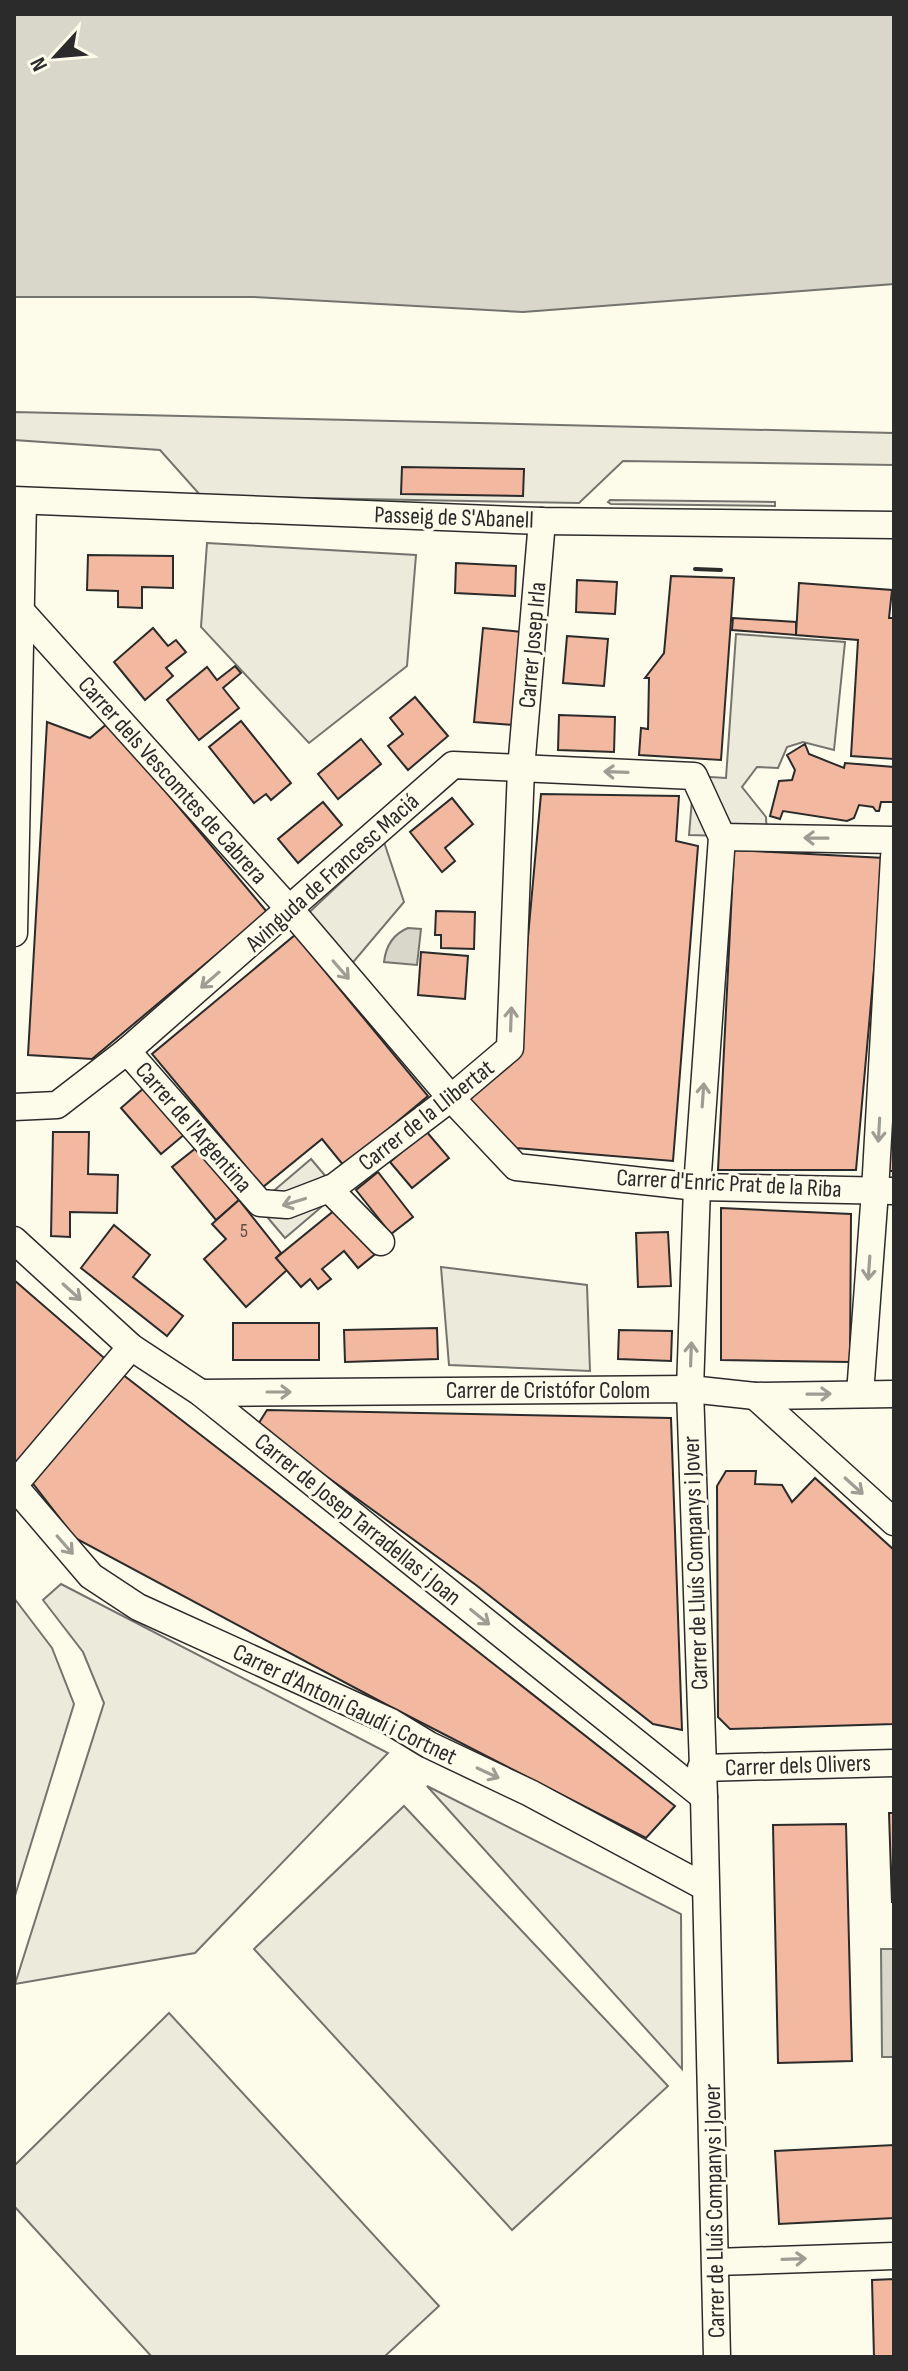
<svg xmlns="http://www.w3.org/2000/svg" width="908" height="2371" viewBox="0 0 908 2371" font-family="'Sofia Sans Condensed',sans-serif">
	<rect width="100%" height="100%" fill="#fdfbea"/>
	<g fill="#ecebdb" stroke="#74746e" stroke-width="2">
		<polygon points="610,500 775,502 775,506 611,504 608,502"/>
		<polygon points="207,543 416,555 407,666 309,743 201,627"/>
		<polygon points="441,1267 587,1285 590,1371 449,1365"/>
		<polygon points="404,1806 668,2086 512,2230 254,1949"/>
		<polygon points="169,2013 439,2306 384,2357 152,2357 14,2206 14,2166"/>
	</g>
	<g fill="#eceadb" stroke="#74746e" stroke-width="2">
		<polygon points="14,412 894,433 894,465 623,461 579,503 201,496 160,450 14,440"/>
		<polygon points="736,634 845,642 834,750 803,742 787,747 778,768 757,767 742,787 766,817 767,837 689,835 694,776 726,778"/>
		<polygon points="384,842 404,902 344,973 300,921"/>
		<polygon points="311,1159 339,1192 285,1238 257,1205"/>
		<polygon points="61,1584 388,1753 195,1953 15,1984 104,1703 83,1652 43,1600"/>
		<polygon points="14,1598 52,1648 74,1704 14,1899"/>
		<polygon points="427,1786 681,1914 682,2069"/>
	</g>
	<g fill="#d8d7c9" stroke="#74746e" stroke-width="2">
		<polygon points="14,14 894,14 894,284 523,312 254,297 14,297"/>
		<path d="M408,928L421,929L417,965L384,962C386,945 393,934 408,928Z"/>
		<polygon points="881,1949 894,1949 894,2057 882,2057"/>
	</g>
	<g fill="#f2b8a0" stroke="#2b2b2b" stroke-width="2">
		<polygon points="402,467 524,469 523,496 401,494"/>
		<polygon points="88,555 173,556 173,588 142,587 142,608 118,607 118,591 87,590"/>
		<polygon points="456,563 516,566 515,596 455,593"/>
		<polygon points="671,576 734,578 721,760 639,755 641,728 648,729 649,678 645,678 664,653"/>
		<polygon points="577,580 617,582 615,614 576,612"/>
		<polygon points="799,583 892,590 889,618 894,618 894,759 851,756 858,640 796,635"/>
		<polygon points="733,618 796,622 796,635 732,630"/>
		<polygon points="153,628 168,646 176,640 186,652 166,668 173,676 145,700 114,662"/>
		<polygon points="483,628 522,632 513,725 474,722"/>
		<polygon points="567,636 608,639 604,686 563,683"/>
		<polygon points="235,666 241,673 223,688 239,708 199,740 167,700 207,667 217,680"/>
		<polygon points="415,697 448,736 408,770 388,746 403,734 390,718"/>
		<polygon points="559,715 615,717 614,752 558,750"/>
		<polygon points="241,721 291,783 271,800 266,794 254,803 209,747"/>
		<polygon points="47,722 90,738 108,723 267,912 92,1059 28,1055"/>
		<polygon points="361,739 381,764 338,799 318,774"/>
		<polygon points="805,744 809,754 844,768 845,763 894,767 894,802 881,802 879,811 876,811 873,807 859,805 854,818 847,821 783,811 780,819 770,816 779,781 792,780 795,770 787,755"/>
		<polygon points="541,794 679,796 676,841 698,846 673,1161 516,1148 468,1099 517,1058"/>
		<polygon points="452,798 473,824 445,848 455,861 442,872 410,832"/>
		<polygon points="323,802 342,825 298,863 278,839"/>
		<polygon points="734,850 884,858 856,1170 718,1170"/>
		<polygon points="436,911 475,912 474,949 441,948 441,935 435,935"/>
		<polygon points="295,935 428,1096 344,1166 322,1139 263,1187 152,1054"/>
		<polygon points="421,952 468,956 465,999 418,995"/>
		<polygon points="894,1051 894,1171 885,1171"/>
		<polygon points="145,1087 185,1134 161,1154 121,1108"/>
		<polygon points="426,1131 449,1158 412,1188 390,1162"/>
		<polygon points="53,1132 89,1132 88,1174 118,1175 117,1213 70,1212 70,1237 51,1236"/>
		<polygon points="196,1148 239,1200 216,1220 172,1167"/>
		<polygon points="378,1172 413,1217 391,1234 356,1190"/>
		<polygon points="239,1200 281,1253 276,1258 287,1270 246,1307 204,1259 226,1239 212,1224"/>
		<polygon points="341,1205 379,1251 358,1268 344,1251 322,1269 331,1279 318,1289 310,1279 301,1287 276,1258"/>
		<polygon points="721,1208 851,1214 850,1362 721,1360"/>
		<polygon points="114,1225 150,1255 133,1277 183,1316 167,1336 81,1268"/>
		<polygon points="668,1232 671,1286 638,1287 636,1233"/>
		<polygon points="14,1280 110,1363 20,1469 14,1461"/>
		<rect x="233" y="1323" width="86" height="37"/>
		<polygon points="437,1328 438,1359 345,1362 344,1330"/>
		<polygon points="619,1330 672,1331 671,1361 618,1359"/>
		<polygon points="122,1374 268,1487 675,1806 646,1838 389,1706 75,1538 31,1481"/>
		<polygon points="267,1410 671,1418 682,1730 653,1724 476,1585 257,1426"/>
		<polygon points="726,1471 756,1471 755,1484 782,1485 792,1502 815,1478 894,1550 894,1724 730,1729 718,1717 717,1486"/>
		<polygon points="889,1813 894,1813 892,1903"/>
		<polygon points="846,1824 852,2061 778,2063 773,1825"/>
		<polygon points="894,2145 894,2218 779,2224 775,2151"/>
		<polygon points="894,2279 894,2357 874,2357 872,2280"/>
	</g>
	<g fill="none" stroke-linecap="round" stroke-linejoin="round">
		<defs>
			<g id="street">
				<polyline points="14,500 542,521 894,525"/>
				<polyline points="20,610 300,921 451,1098 516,1167 697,1187 894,1191"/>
				<polyline points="722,837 894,840"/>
				<polyline points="14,933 23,501"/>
				<polyline points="127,1051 260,1203 287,1205 334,1187 451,1098 510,1048 521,769 542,521"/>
				<polyline points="14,1107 57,1105 127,1051 453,765 694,776 722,837 697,1187 690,1389 704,1797 717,2357"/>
				<polyline points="329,1189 381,1242"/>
				<polyline points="14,1240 131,1347 201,1393 704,1797"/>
				<polyline points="201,1393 690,1389 755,1396 894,1394"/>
				<polyline points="860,1394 875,1191 894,857"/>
				<polyline points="755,1396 894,1522"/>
				<polyline points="14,1485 131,1347"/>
				<polyline points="14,1486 91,1576 138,1607 391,1722 429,1745 530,1793 705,1887"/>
				<polyline points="701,1768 894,1763"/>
				<polyline points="716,2262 894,2256"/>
			</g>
		</defs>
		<use href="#street" stroke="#2b2b2b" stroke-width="29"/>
		<use href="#street" stroke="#fdfbea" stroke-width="26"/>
		<polyline stroke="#2b2b2b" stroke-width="4" points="695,569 721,570"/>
	</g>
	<defs><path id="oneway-shaft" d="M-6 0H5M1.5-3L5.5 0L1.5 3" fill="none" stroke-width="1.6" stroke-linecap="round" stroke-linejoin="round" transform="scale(2)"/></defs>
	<g stroke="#9e9d94">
		<use href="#oneway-shaft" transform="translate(616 772) rotate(-178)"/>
		<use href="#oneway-shaft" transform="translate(816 838) rotate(-179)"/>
		<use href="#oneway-shaft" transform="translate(341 970) rotate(49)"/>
		<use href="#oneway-shaft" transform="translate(210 980) rotate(139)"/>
		<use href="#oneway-shaft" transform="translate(511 1019) rotate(-88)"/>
		<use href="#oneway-shaft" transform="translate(703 1095) rotate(-86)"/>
		<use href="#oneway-shaft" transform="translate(879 1130) rotate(93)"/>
		<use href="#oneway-shaft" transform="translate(294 1202) rotate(163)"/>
		<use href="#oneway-shaft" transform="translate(869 1268) rotate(94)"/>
		<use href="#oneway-shaft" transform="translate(72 1292) rotate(42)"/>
		<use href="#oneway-shaft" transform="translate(691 1354) rotate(-88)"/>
		<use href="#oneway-shaft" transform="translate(279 1392)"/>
		<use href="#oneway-shaft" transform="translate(819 1394) rotate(-1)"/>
		<use href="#oneway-shaft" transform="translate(854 1486) rotate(42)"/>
		<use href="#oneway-shaft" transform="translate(65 1545) rotate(49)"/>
		<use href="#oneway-shaft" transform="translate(480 1617) rotate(39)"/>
		<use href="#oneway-shaft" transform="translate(488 1773) rotate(25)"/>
		<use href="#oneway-shaft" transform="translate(794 2259) rotate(-2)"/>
	</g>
	<g text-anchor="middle" stroke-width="6" stroke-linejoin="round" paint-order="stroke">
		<g font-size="20" fill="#5d4e48">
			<text x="244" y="1237">5</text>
		</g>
		<g font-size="24" fill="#2b2b2b" stroke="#fdfbea">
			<text transform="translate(454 517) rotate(2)" y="8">Passeig de S'Abanell</text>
			<text transform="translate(532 645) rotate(-85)" y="8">Carrer Josep Irla</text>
			<text transform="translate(173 780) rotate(48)" y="8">Carrer dels Vescomtes de Cabrera</text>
			<text transform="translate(332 872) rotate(-42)" y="8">Avinguda de Francesc Maciá</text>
			<text transform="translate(426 1115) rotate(-38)" y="8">Carrer de la Llibertat</text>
			<text transform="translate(194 1127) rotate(49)" y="8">Carrer de l'Argentina</text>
			<text transform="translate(729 1183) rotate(3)" y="8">Carrer d'Enric Prat de la Riba</text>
			<text x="548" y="1398">Carrer de Cristófor Colom</text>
			<text transform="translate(358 1519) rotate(39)" y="8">Carrer de Josep Tarradellas i Joan</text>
			<text transform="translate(695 1563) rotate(-92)" y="8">Carrer de Lluís Companys i Jover</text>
			<text transform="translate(345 1704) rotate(26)" y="8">Carrer d'Antoni Gaudí i Cortnet</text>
			<text transform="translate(798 1765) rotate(-2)" y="8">Carrer dels Olivers</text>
			<text transform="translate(714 2211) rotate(-91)" y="8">Carrer de Lluís Companys i Jover</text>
		</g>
	</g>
	<rect width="908" height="2371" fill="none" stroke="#2b2b2b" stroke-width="32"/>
	<g transform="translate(56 56) rotate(244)" stroke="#fdfbea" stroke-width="6" paint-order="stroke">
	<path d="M0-6L14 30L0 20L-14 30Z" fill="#2b2b2b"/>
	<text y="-12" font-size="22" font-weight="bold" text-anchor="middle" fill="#2b2b2b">N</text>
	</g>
</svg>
